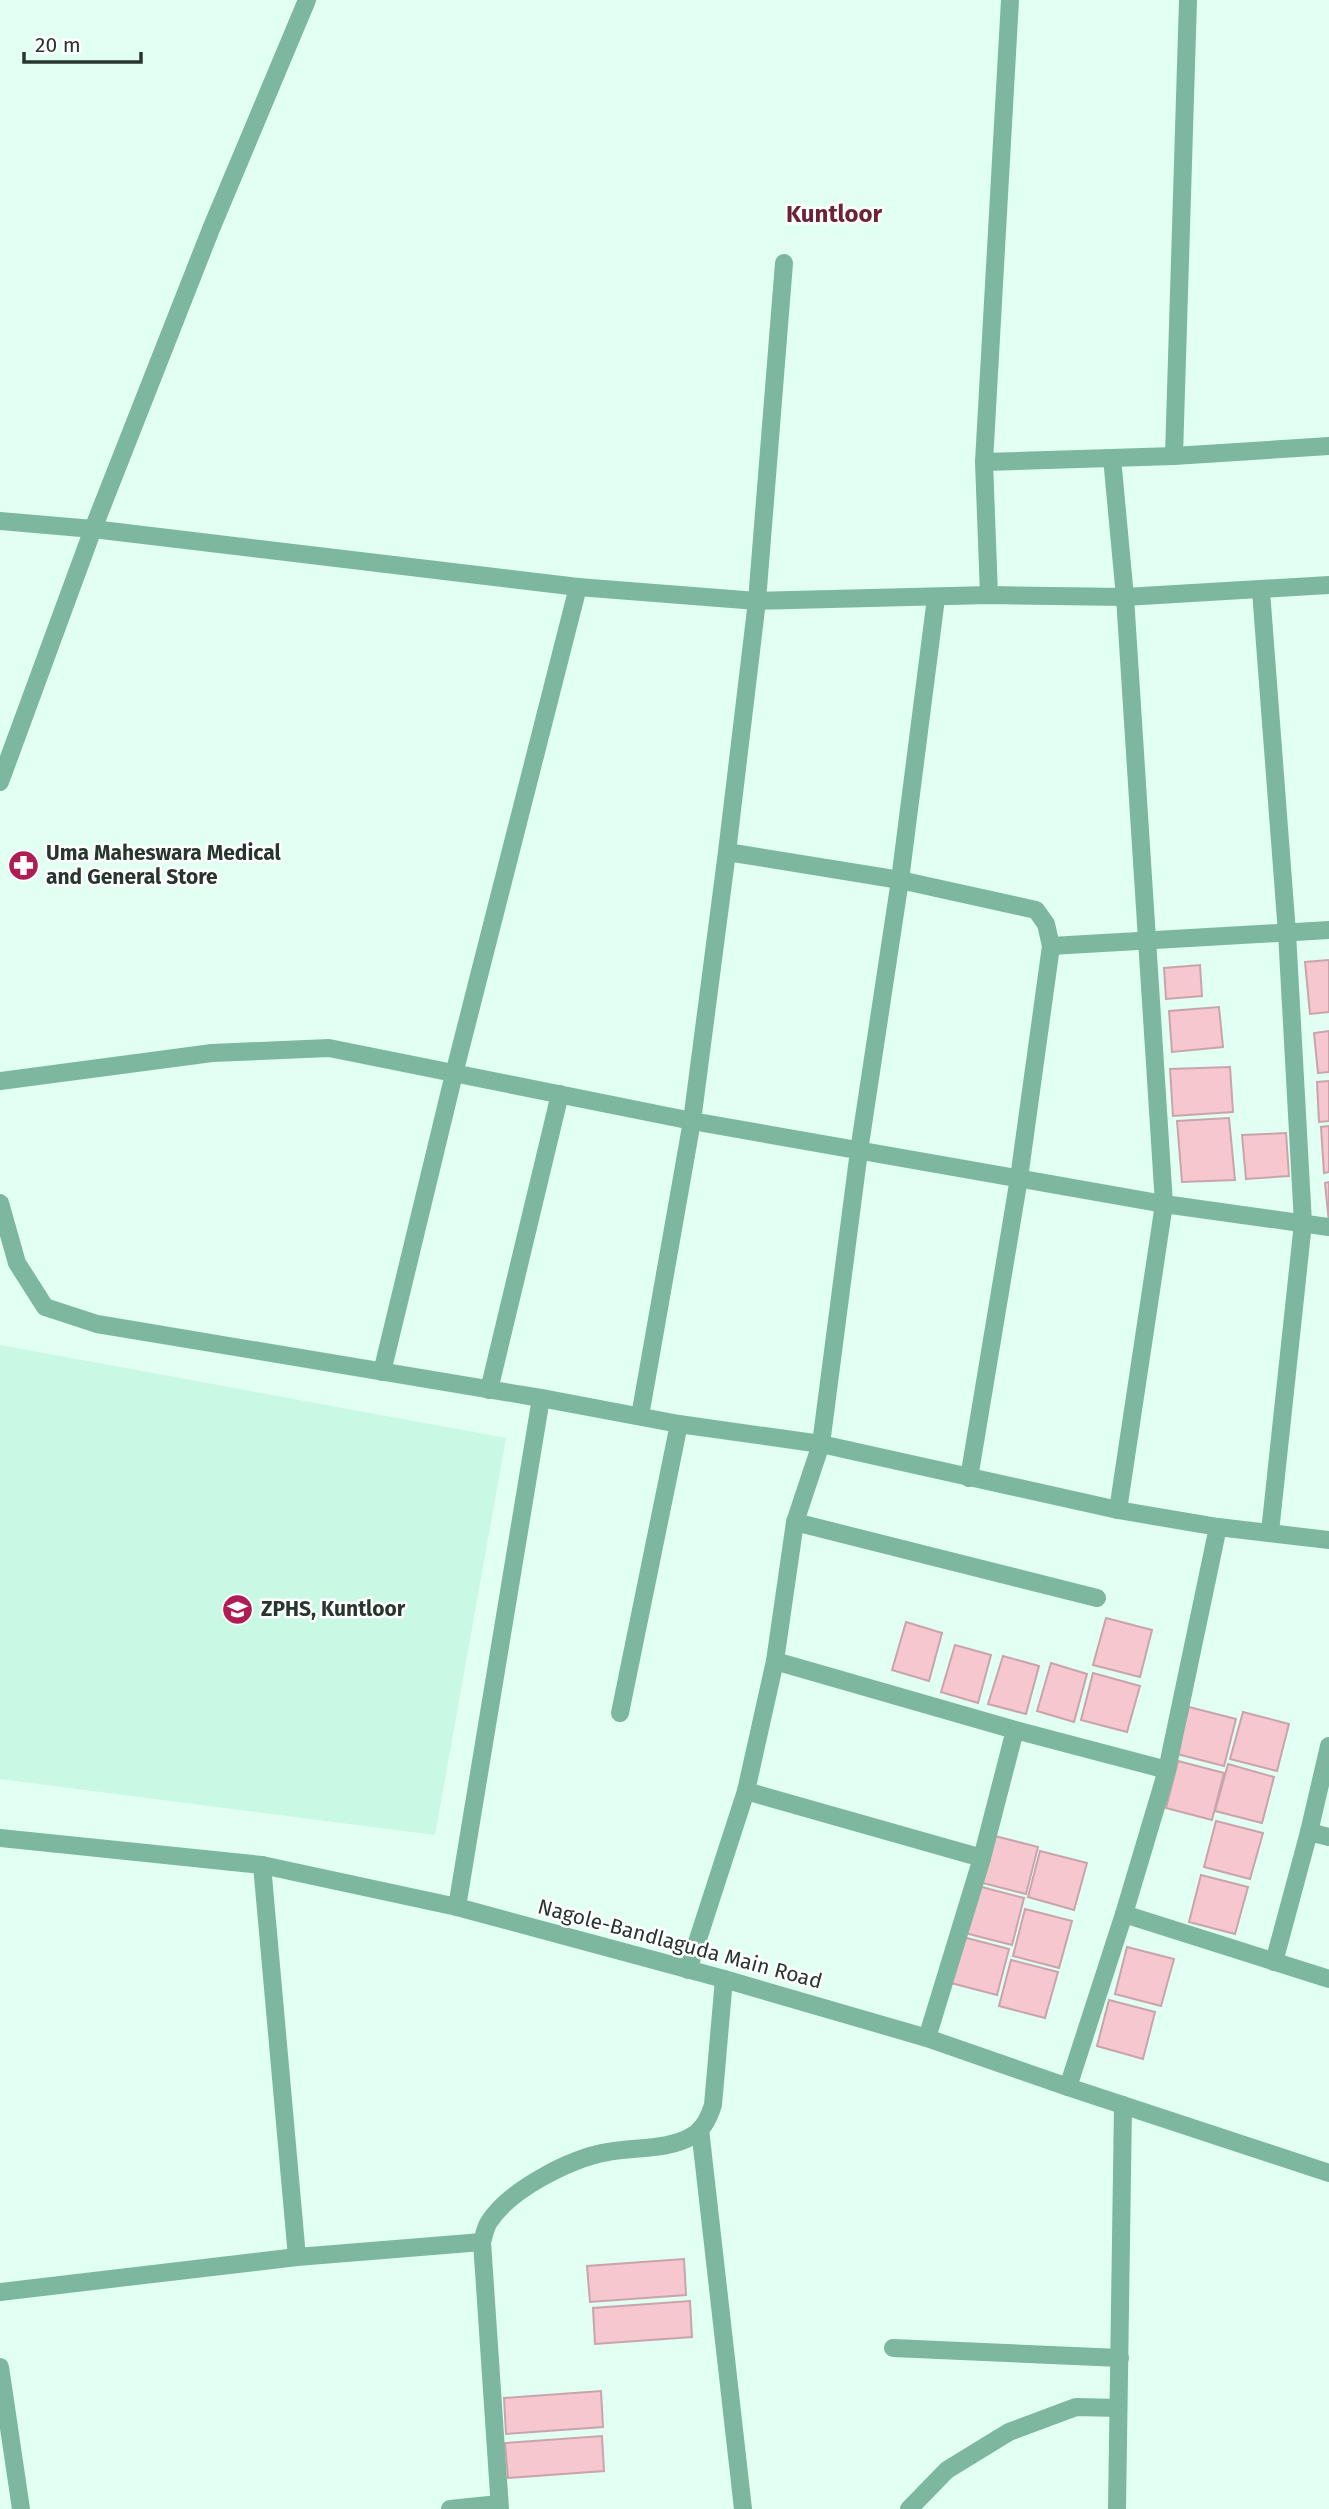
<svg xmlns="http://www.w3.org/2000/svg" width="1329" height="2509" viewBox="0 0 1329 2509" font-family="'Fira Sans',sans-serif">
	<rect width="100%" height="100%" fill="#e1fff2"/>
	<polygon fill="#c9f8e4" points="0,1345 506,1438 435,1835 0,1779"/>
	<g fill="#f7c7d0" stroke="#c9a4ab" stroke-width="2">
		<polygon points="1329,960 1329,1012 1310,1014 1305,962"/>
		<polygon points="1200,965 1202,996 1166,999 1164,968"/>
		<polygon points="1219,1007 1223,1047 1172,1052 1169,1011"/>
		<polygon points="1329,1031 1329,1072 1318,1073 1314,1033"/>
		<polygon points="1230,1067 1233,1112 1173,1116 1170,1069"/>
		<polygon points="1329,1081 1329,1121 1319,1122 1317,1082"/>
		<polygon points="1229,1118 1235,1180 1182,1182 1177,1121"/>
		<polygon points="1329,1126 1329,1172 1324,1173 1321,1127"/>
		<polygon points="1286,1133 1289,1176 1246,1179 1242,1135"/>
		<polygon points="1329,1182 1329,1223 1325,1183"/>
		<polygon points="1106,1618 1152,1630 1140,1677 1093,1665"/>
		<polygon points="906,1622 942,1633 929,1681 892,1670"/>
		<polygon points="955,1645 991,1655 978,1703 941,1692"/>
		<polygon points="1003,1656 1039,1666 1026,1714 988,1704"/>
		<polygon points="1051,1663 1087,1674 1074,1722 1037,1711"/>
		<polygon points="1093,1673 1140,1686 1127,1732 1081,1720"/>
		<polygon points="1189,1707 1236,1719 1224,1766 1177,1754"/>
		<polygon points="1243,1712 1289,1724 1277,1771 1230,1759"/>
		<polygon points="1178,1761 1224,1773 1212,1820 1166,1808"/>
		<polygon points="1228,1764 1274,1777 1262,1823 1215,1811"/>
		<polygon points="1216,1821 1263,1833 1250,1879 1204,1867"/>
		<polygon points="991,1835 1038,1847 1026,1894 979,1882"/>
		<polygon points="1040,1851 1087,1863 1074,1910 1028,1897"/>
		<polygon points="1201,1875 1248,1887 1235,1934 1189,1922"/>
		<polygon points="978,1886 1024,1898 1012,1945 965,1933"/>
		<polygon points="1025,1909 1072,1921 1059,1968 1013,1956"/>
		<polygon points="963,1937 1009,1949 997,1995 951,1983"/>
		<polygon points="1127,1947 1174,1959 1161,2006 1115,1994"/>
		<polygon points="1011,1960 1058,1972 1045,2018 999,2006"/>
		<polygon points="1109,2000 1155,2012 1143,2059 1097,2046"/>
		<polygon points="684,2259 686,2295 590,2302 587,2266"/>
		<polygon points="690,2301 692,2337 595,2344 593,2308"/>
		<polygon points="601,2391 603,2427 506,2434 504,2398"/>
		<polygon points="602,2436 604,2471 508,2478 505,2443"/>
	</g>
	<g fill="none" stroke-linecap="round" stroke-linejoin="round">
		<g stroke="#7db7a0" stroke-width="18">
			<polyline points="1174,456 1188,0"/>
			<polyline points="1112,458 1125,597 1164,1204 1118,1510"/>
			<polyline points="984,462 1174,456 1329,446"/>
			<polyline points="0,521 93,529 578,587 757,601 989,595 1125,597 1329,585"/>
			<polyline points="1261,591 1287,933 1303,1223 1270,1532"/>
			<polyline points="989,595 984,462 1010,0"/>
			<polyline points="727,852 900,880 1036,910 1046,924 1051,946 1019,1178 969,1478"/>
			<polyline points="1051,946 1329,930"/>
			<polyline points="0,1081 212,1053 329,1048 692,1121 1164,1204 1329,1227"/>
			<polyline points="0,1203 17,1263 45,1307 97,1324 541,1398 679,1424 821,1444 1118,1510 1218,1527 1329,1540"/>
			<polyline points="382,1372 454,1074 578,587"/>
			<polyline points="489,1390 560,1094"/>
			<polyline points="640,1416 692,1121 727,852 757,601 784,263"/>
			<polyline points="795,1522 1097,1598"/>
			<polyline points="775,1661 1015,1730 1167,1770"/>
			<polyline points="620,1713 679,1424"/>
			<polyline points="746,1791 982,1858"/>
			<polyline points="1309,1832 1329,1837"/>
			<polyline points="262,1865 297,2257"/>
			<polyline points="457,1907 541,1398"/>
			<polyline points="1124,1914 1329,1979"/>
			<polyline points="1274,1962 1309,1832 1329,1746"/>
			<polyline points="688,1970 746,1791 775,1661 795,1522 821,1444 859,1151 900,880 936,598"/>
			<polyline points="927,2038 982,1858 1015,1730"/>
			<polyline points="1068,2087 1124,1914 1167,1770 1218,1527"/>
			<polyline points="700,2129 743,2509"/>
			<polyline points="0,2292 297,2257 482,2242"/>
			<polyline points="893,2348 1120,2358"/>
			<polyline points="0,2367 21,2509"/>
			<polyline points="450,2509 499,2504"/>
			<path d="M500,2509L482,2242C484,2236 485,2228 489,2222C509,2190 571,2158 608,2152C634,2147 669,2150 692,2136C704,2129 709,2117 713,2105L724,1979"/>
			<polyline points="909,2509 947,2470 1009,2432 1076,2407 1118,2408"/>
			<polyline points="1117,2509 1123,2105"/>
		</g>
		<g stroke="#7db7a0" stroke-width="18">
			<polyline points="0,782 93,529 211,229 307,0"/>
			<polyline points="0,1838 262,1865 457,1907 724,1979 927,2038 1068,2087 1329,2173"/>
		</g>
	</g>
	<defs>
		<symbol id="pharmacy-disc" viewBox="-11 -11 22 22"><circle r="9.5" fill="#ae1e54" stroke="#fff"/><path d="M-2-6h4v4h4v4h-4v4h-4v-4h-4v-4h4Z" fill="#fff"/></symbol>
		<symbol id="school-disc" viewBox="-11 -11 22 22"><circle r="9.5" fill="#ae1e54" stroke="#fff"/><path d="M0-5L7-2L0 1L-7-2ZM-4 1L0 2.5L4 1V4Q0 6-4 4Z" fill="#fff"/></symbol>
	</defs>
	<g fill-rule="evenodd">
		<use href="#pharmacy-disc" x="6" y="848" width="35" height="35"/>
		<use href="#school-disc" x="220" y="1592" width="35" height="35"/>
	</g>
	<g text-anchor="middle" stroke-width="5" stroke-linejoin="round" paint-order="stroke">
		<g font-size="21" font-weight="bold" fill="#27362f" stroke="#fff" text-anchor="start">
			<text x="46" y="860">Uma Maheswara Medical<tspan x="46" dy="24">and General Store</tspan></text>
			<text x="261" y="1616">ZPHS, Kuntloor</text>
		</g>
		<g font-size="21" fill="#27362f" stroke="#fff">
			<text transform="translate(680 1944) rotate(15)" y="7">Nagole-Bandlaguda Main Road</text>
		</g>
		<g font-size="24" font-weight="bold" fill="#692438" stroke="#fff">
			<text x="834" y="222">Kuntloor</text>
		</g>
	</g>
	<path d="M24 52v10h117v-10" fill="none" stroke="#27362f" stroke-width="3.5"/>
	<text x="35" y="52" font-size="21" fill="#27362f" stroke="#ffffff" stroke-width="5" paint-order="stroke">20 m</text>
</svg>
